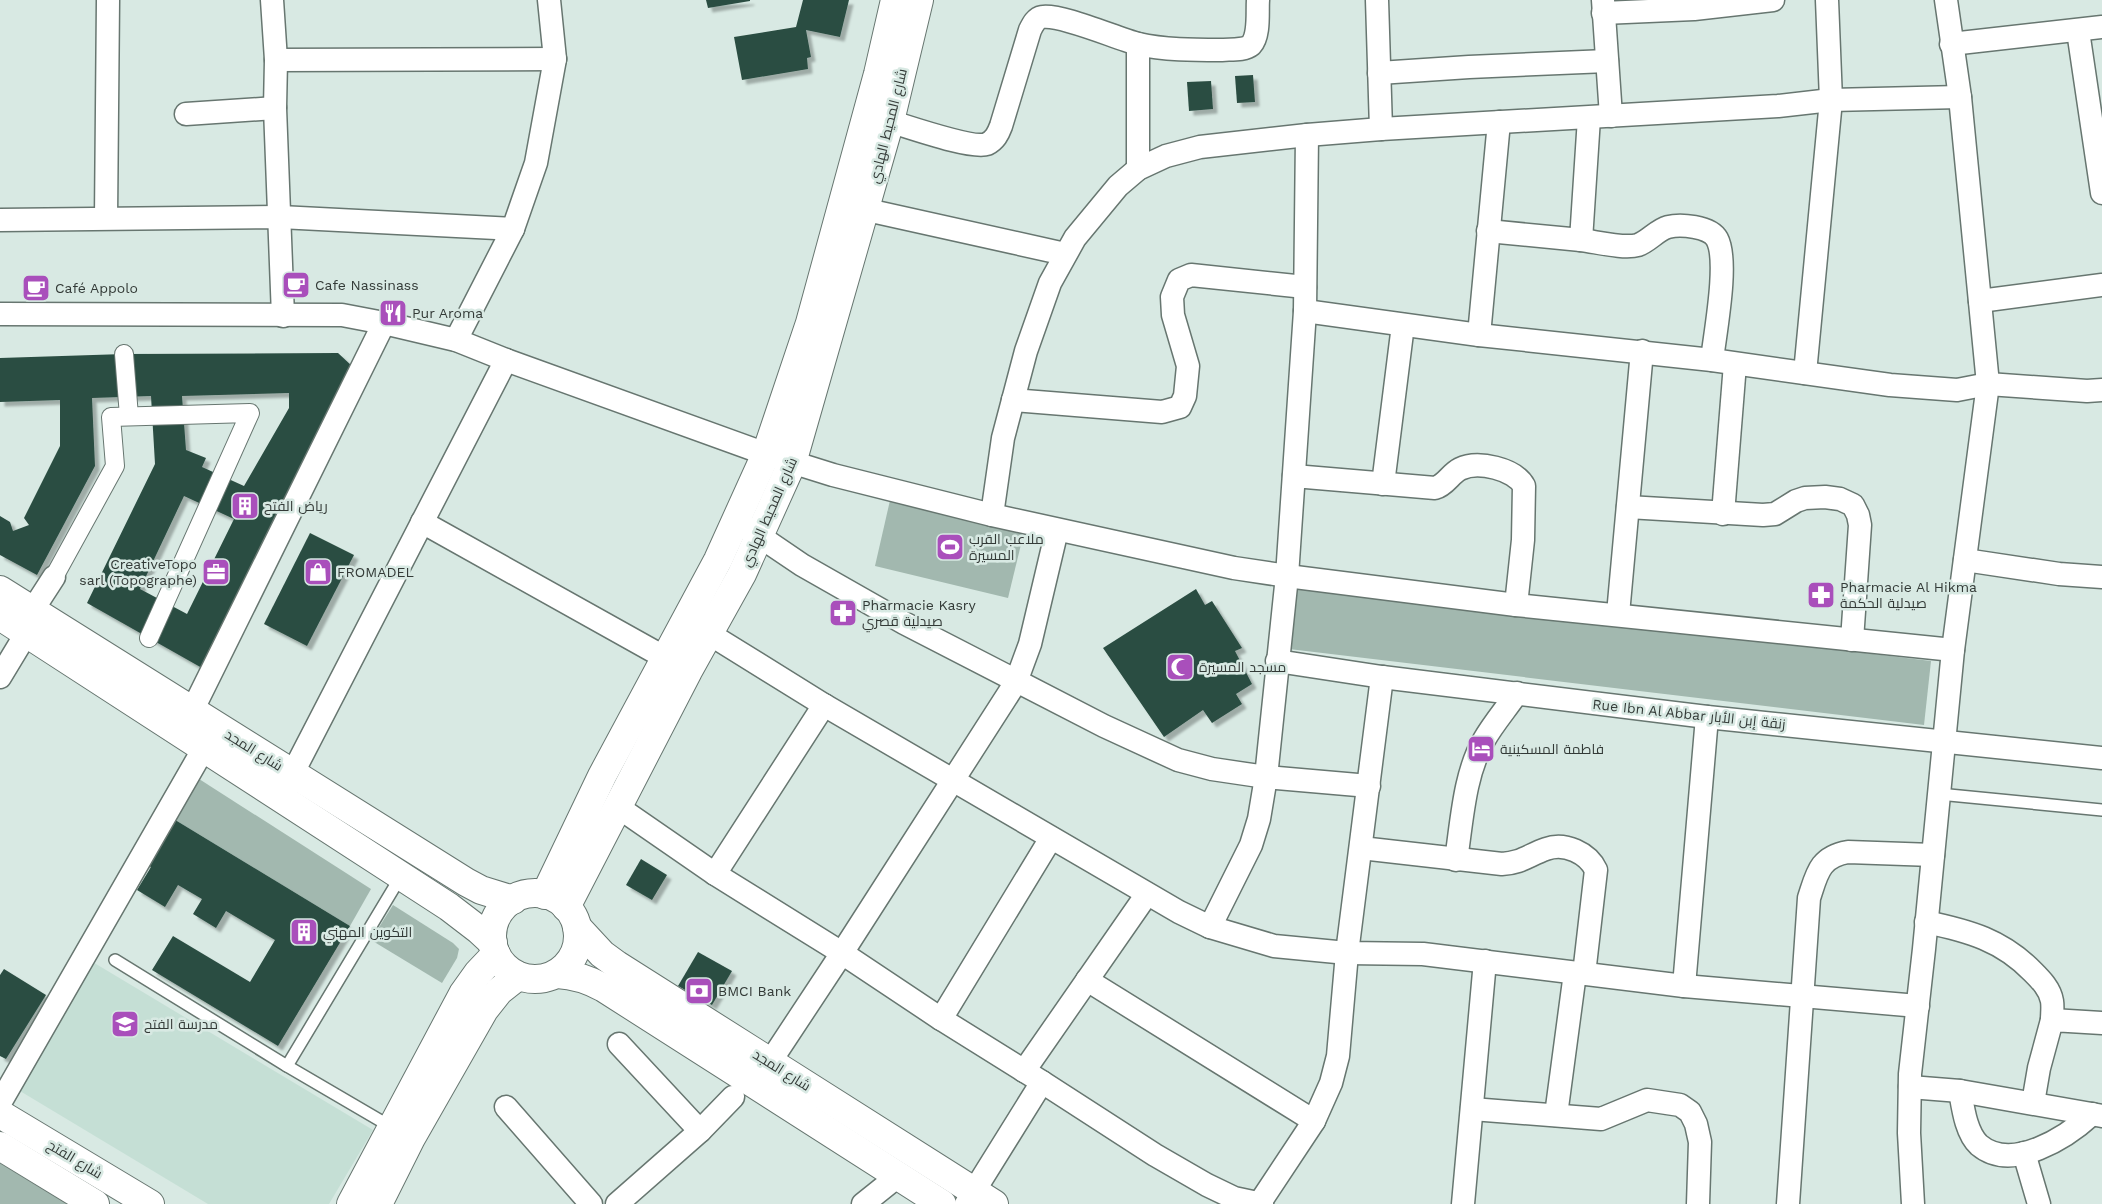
<svg xmlns="http://www.w3.org/2000/svg" width="2102" height="1204" viewBox="0 0 2102 1204" font-family="'Work Sans',Cairo,sans-serif">
	<defs>
		<filter id="shadow"><feDropShadow dx="4.5" dy="4.5" stdDeviation="1" flood-color="#0004"/></filter>
	</defs>
	<rect width="100%" height="100%" fill="#d8e9e3"/>
	<polygon fill="#c5dfd5" points="91,961 373,1130 329,1204 208,1204 15,1088"/>
	<g fill="#a2b8af">
		<polygon points="891,496 1025,528 1008,598 875,566"/>
		<polygon points="1296,584 1931,661 1924,725 1289,649"/>
		<polygon points="196,777 371,889 350,926 172,818"/>
		<polygon points="393,905 453,943 459,949 457,958 442,983 371,940"/>
		<polygon points="0,1163 67,1204 0,1204"/>
	</g>
	<g fill="#2b4d42" fill-rule="evenodd" filter="url(#shadow)">
		<polygon points="706,0 750,0 750,1 708,8"/>
		<polygon points="803,0 849,0 840,37 806,30 811,57 807,58 808,69 742,80 734,37 796,27"/>
		<polygon points="1253,75 1255,102 1237,103 1235,76"/>
		<polygon points="1211,81 1213,109 1189,111 1187,82"/>
		<path d="M338,353L353,367L202,668L87,603L155,464L151,396L92,398L95,466L37,575L0,555V516L10,522L13,531L29,525L24,518L60,446V400L0,402V358L124,354ZM289,393V408L244,486L202,467L206,458L186,450L182,396ZM184,496L234,519L187,614L140,589Z"/>
		<polygon points="310,533 354,555 307,646 264,624"/>
		<polygon points="1196,589 1205,605 1212,601 1242,648 1235,651 1252,684 1236,694 1242,704 1212,723 1203,710 1164,737 1103,648"/>
		<polygon points="172,818 350,926 278,1046 152,970 173,936 250,982 275,940 226,911 216,928 193,914 202,899 178,885 165,907 137,890 151,867 144,863"/>
		<polygon points="641,859 667,875 652,900 626,885"/>
		<polygon points="698,952 732,971 712,1005 678,986"/>
		<polygon points="4,969 46,995 6,1059 0,1056 0,975"/>
	</g>
	<g fill="none" stroke-linecap="round" stroke-linejoin="round">
		<defs>
			<g id="service">
				<polyline points="1939,794 2102,810"/>
				<polyline points="115,960 287,1066 401,876"/>
				<polyline points="287,1066 393,1128"/>
			</g>
			<g id="pedestrian">
				<polyline points="124,354 129,416"/>
				<polyline points="54,577 115,466 111,417 250,413 149,638"/>
			</g>
			<g id="minor">
				<polyline points="272,0 276,60 275,108 283,316"/>
				<polyline points="1377,0 1381,129"/>
				<polyline points="1603,0 1611,116"/>
				<polyline points="1603,13 1694,9 1773,0"/>
				<polyline points="2078,31 2102,193"/>
				<polyline points="1951,44 2102,27"/>
				<polyline points="276,60 555,59"/>
				<polyline points="1379,73 1469,67 1607,61"/>
				<polyline points="186,114 275,108"/>
				<path d="M875,117C896,122 970,150 987,144C995,140 998,134 1001,126L1030,30C1033,24 1036,18 1042,17C1062,14 1115,38 1138,44C1164,50 1194,50 1221,50C1229,49 1244,51 1251,45C1260,35 1257,12 1258,0"/>
				<polyline points="1138,169 1138,44"/>
				<polyline points="849,206 1065,254"/>
				<polyline points="106,218 108,0"/>
				<polyline points="0,220 280,217 513,229"/>
				<polyline points="1488,231 1581,240 1589,118"/>
				<path d="M1581,240C1597,242 1624,249 1638,245C1649,241 1657,230 1668,227C1680,224 1710,226 1717,239C1729,261 1715,333 1712,360"/>
				<polyline points="1980,301 2102,285"/>
				<polyline points="1305,311 1479,335 1712,360 1890,385 1957,390 1988,384 2087,391 2102,390"/>
				<polyline points="0,314 342,315 384,323 456,340 506,360 766,454 833,475 992,515 1234,568 1287,576 1516,605 1953,650"/>
				<polyline points="1479,335 1499,122"/>
				<polyline points="456,340 513,229 536,163 555,59 549,0"/>
				<polyline points="1805,373 1831,100 1827,0"/>
				<polyline points="1013,400 1162,412 1180,407 1185,396 1188,366 1173,315 1172,297 1179,280 1191,275 1305,287"/>
				<path d="M1294,476L1435,488C1446,485 1450,474 1460,469C1478,460 1515,469 1524,486L1523,540L1516,605"/>
				<polyline points="1383,484 1403,325"/>
				<polyline points="1628,507 1763,515 1775,514 1796,501 1805,498 1825,497 1840,499 1853,505 1858,515 1860,525 1852,640"/>
				<polyline points="1723,514 1735,364"/>
				<polyline points="992,515 1003,438 1026,351 1050,283 1075,238 1118,186 1138,169 1166,156 1200,147 1307,135 1381,129 1778,106 1831,100 1960,97"/>
				<polyline points="422,522 680,666"/>
				<polyline points="746,527 802,565 904,623 1104,726 1178,760 1212,769 1266,777 1369,786"/>
				<polyline points="1965,560 2059,574 2102,577"/>
				<polyline points="32,611 54,577"/>
				<polyline points="1618,614 1642,351"/>
				<polyline points="695,625 824,705 1179,912 1210,927 1274,946 1347,953 1423,954 1684,986 1918,1006"/>
				<polyline points="1277,661 1382,677 1707,717 2102,758"/>
				<polyline points="0,677 26,634"/>
				<polyline points="192,711 384,323"/>
				<polyline points="285,788 506,360"/>
				<polyline points="618,807 715,874 842,953 941,1019 1042,1082 1155,1155 1207,1185 1234,1198 1262,1204"/>
				<path d="M1361,848L1502,864C1521,863 1529,855 1546,849C1565,842 1588,853 1596,870L1584,974"/>
				<path d="M1456,860C1462,821 1464,775 1484,740C1493,724 1506,709 1517,693"/>
				<polyline points="715,874 824,705"/>
				<path d="M1926,922C1969,931 2002,940 2033,972C2041,980 2050,989 2052,1001C2053,1007 2052,1014 2052,1020"/>
				<polyline points="1210,927 1251,845 1259,819 1266,777 1287,576 1305,311 1307,135"/>
				<polyline points="1087,980 1314,1121"/>
				<polyline points="1684,986 1707,717"/>
				<polyline points="941,1019 1051,838"/>
				<polyline points="619,1044 700,1131"/>
				<polyline points="770,1062 842,953 1016,682 1030,644 1057,530"/>
				<polyline points="1024,1071 1147,894"/>
				<polyline points="1910,1087 1960,1091 2102,1116"/>
				<path d="M1960,1091C1963,1108 1966,1133 1979,1145C2012,1173 2067,1137 2092,1114"/>
				<polyline points="0,1103 204,748"/>
				<polyline points="2033,1103 2039,1068 2052,1020 2102,1023"/>
				<polyline points="506,1107 591,1204"/>
				<polyline points="1472,1109 1601,1119 1647,1100 1680,1105 1690,1112 1696,1124 1700,1142 1698,1204"/>
				<polyline points="1556,1115 1575,973"/>
				<polyline points="2024,1153 2039,1204"/>
				<polyline points="617,1204 700,1131 733,1097"/>
				<polyline points="863,1204 898,1176"/>
				<polyline points="966,1204 1042,1082"/>
				<polyline points="1259,1204 1314,1121 1331,1083 1338,1056 1347,953 1382,677"/>
				<polyline points="1463,1204 1485,961"/>
				<path d="M1788,1204L1809,898C1817,874 1819,857 1848,852L1933,855"/>
				<polyline points="1913,1204 1909,1133 1910,1074 1924,949 1953,650 1988,384 1960,97 1946,0"/>
			</g>
			<g id="tertiary">
				<polyline points="545,895 602,776 718,560 766,454 810,323 878,74 895,0"/>
				<polyline points="566,907 688,671 742,574 792,463 890,121 919,0"/>
				<polyline points="0,1114 150,1204"/>
				<polyline points="0,1146 95,1204"/>
				<polyline points="351,1204 463,994 478,973 496,954"/>
				<polyline points="378,1204 411,1138 484,1010 499,991 518,976"/>
			</g>
			<g id="secondary">
				<polyline points="0,590 466,882 481,890 513,900"/>
				<polyline points="0,616 449,907 479,930 493,943"/>
				<circle cx="535" cy="936" r="43"/>
				<polyline points="577,927 602,954 617,965 994,1204"/>
				<path d="M557,974C575,975 588,979 604,988L942,1204"/>
			</g>
		</defs>
		<use href="#service" stroke="#677670" stroke-width="14"/>
		<use href="#pedestrian" stroke="#677670" stroke-width="20"/>
		<use href="#minor" stroke="#677670" stroke-width="25"/>
		<use href="#tertiary" stroke="#677670" stroke-width="30"/>
		<use href="#secondary" stroke="#677670" stroke-width="30"/>
		<use href="#service" stroke="#fff" stroke-width="11"/>
		<use href="#pedestrian" stroke="#fff" stroke-width="18"/>
		<use href="#minor" stroke="#fff" stroke-width="22"/>
		<use href="#tertiary" stroke="#fff" stroke-width="28"/>
		<use href="#secondary" stroke="#fff" stroke-width="28"/>
	</g>
	<defs>
		<symbol id="cafe-square" viewBox="-11 -11 22 22"><rect x="-9" y="-9" width="18" height="18" rx="4" fill="#a94fbb" stroke="#d8e9e3"/><path d="M-5.5-4.5H6V0H3Q3 3.5 0 3.5H-2.5Q-5.5 3.5-5.5 0ZM3-3.2v2h1.7v-2ZM-6 4.5H4V6H-6Z" fill="#fff"/></symbol>
		<symbol id="restaurant-square" viewBox="-11 -11 22 22"><rect x="-9" y="-9" width="18" height="18" rx="4" fill="#a94fbb" stroke="#d8e9e3"/><path d="M-5-6h1v4h1v-4h1v4h1v-4h1v5L-1.5 .5V6h-2V.5L-5-1ZM5-6V6H3V1.5H1.5Q1.5-4 5-6Z" fill="#fff"/></symbol>
		<symbol id="building-square" viewBox="-11 -11 22 22"><rect x="-9" y="-9" width="18" height="18" rx="4" fill="#a94fbb" stroke="#d8e9e3"/><path d="M-4-6H4V6H1V3H-1V6H-4ZM-2.5-4.3h1.7v1.8h-1.7ZM.8-4.3h1.7v1.8H.8ZM-2.5-1h1.7V.8h-1.7ZM.8-1h1.7V.8H.8Z" fill="#fff"/></symbol>
		<symbol id="stadium-square" viewBox="-11 -11 22 22"><rect x="-9" y="-9" width="18" height="18" rx="4" fill="#a94fbb" stroke="#d8e9e3"/><path d="M0-5a6.5 5 0 1 0 0 10a6.5 5 0 1 0 0-10ZM-3.5-1.8h7v3.6h-7Z" fill="#fff"/></symbol>
		<symbol id="office-square" viewBox="-11 -11 22 22"><rect x="-9" y="-9" width="18" height="18" rx="4" fill="#a94fbb" stroke="#d8e9e3"/><path d="M-6-3h4V-5.5h4V-3h4V5H-6ZM-1-4.5V-3h2v-1.5ZM-6 0V1H6V0Z" fill="#fff"/></symbol>
		<symbol id="shop-square" viewBox="-11 -11 22 22"><rect x="-9" y="-9" width="18" height="18" rx="4" fill="#a94fbb" stroke="#d8e9e3"/><path d="M-5-2.5h2.3a2.7 3.5 0 0 1 5.4 0H5L5.5 6h-11ZM-1.5-2.5h3a1.5 2.3 0 0 0-3 0Z" fill="#fff"/></symbol>
		<symbol id="pharmacy-square" viewBox="-11 -11 22 22"><rect x="-9" y="-9" width="18" height="18" rx="4" fill="#a94fbb" stroke="#d8e9e3"/><path d="M-2-6h4v4h4v4h-4v4h-4v-4h-4v-4h4Z" fill="#fff"/></symbol>
		<symbol id="mosque-square" viewBox="-11 -11 22 22"><rect x="-9" y="-9" width="18" height="18" rx="4" fill="#a94fbb" stroke="#d8e9e3"/><path d="M3.5-4.9A6 6 0 1 0 3.5 4.9A5 5 0 1 1 3.5-4.9Z" fill="#fff"/></symbol>
		<symbol id="hotel-square" viewBox="-11 -11 22 22"><rect x="-9" y="-9" width="18" height="18" rx="4" fill="#a94fbb" stroke="#d8e9e3"/><path d="M-6-4.5h1.5V1H6V5H4.5V3h-9V5H-6ZM-4 0a1.8 1.8 0 1 1 3.6 0ZM.5 0V-2.5h3Q6-2.5 6 0Z" fill="#fff"/></symbol>
		<symbol id="bank-square" viewBox="-11 -11 22 22"><rect x="-9" y="-9" width="18" height="18" rx="4" fill="#a94fbb" stroke="#d8e9e3"/><path d="M-6-4H6V4H-6ZM0-2.3a2.3 2.3 0 1 0 0 4.6a2.3 2.3 0 1 0 0-4.6Z" fill="#fff"/></symbol>
		<symbol id="school-square" viewBox="-11 -11 22 22"><rect x="-9" y="-9" width="18" height="18" rx="4" fill="#a94fbb" stroke="#d8e9e3"/><path d="M0-5L7-2L0 1L-7-2ZM-4 1L0 2.5L4 1V4Q0 6-4 4Z" fill="#fff"/></symbol>
	</defs>
	<g fill-rule="evenodd">
		<use href="#cafe-square" x="280" y="269" width="32" height="32"/>
		<use href="#cafe-square" x="20" y="272" width="32" height="32"/>
		<use href="#restaurant-square" x="377" y="297" width="32" height="32"/>
		<use href="#building-square" x="229" y="490" width="32" height="32"/>
		<use href="#stadium-square" x="934" y="531" width="32" height="32"/>
		<use href="#office-square" x="200" y="556" width="32" height="32"/>
		<use href="#shop-square" x="302" y="556" width="32" height="32"/>
		<use href="#pharmacy-square" x="1805" y="579" width="32" height="32"/>
		<use href="#pharmacy-square" x="827" y="597" width="32" height="32"/>
		<use href="#mosque-square" x="1164" y="651" width="32" height="32"/>
		<use href="#hotel-square" x="1465" y="733" width="32" height="32"/>
		<use href="#building-square" x="288" y="916" width="32" height="32"/>
		<use href="#bank-square" x="683" y="975" width="32" height="32"/>
		<use href="#school-square" x="109" y="1008" width="32" height="32"/>
	</g>
	<g text-anchor="middle" stroke-width="5" stroke-linejoin="round" paint-order="stroke">
		<g font-size="14" fill="#333a37" stroke="#d8e9e3">
			<text transform="translate(888 126) rotate(-76)" y="5">شارع المحيط الهادي</text>
			<text transform="translate(769 512) rotate(-66)" y="5">شارع المحيط الهادي</text>
			<text transform="translate(1689 714) rotate(6)" y="5">Rue Ibn Al Abbar زنقة إبن الأبار</text>
			<text transform="translate(254 750) rotate(32)" y="5">شارع المجد</text>
			<text transform="translate(782 1070) rotate(32)" y="5">شارع المجد</text>
			<text transform="translate(75 1159) rotate(31)" y="5">شارع الفتح</text>
		</g>
		<g font-size="14" fill="#333a37" stroke="#d8e9e3" text-anchor="start">
			<text x="315" y="290">Cafe Nassinass</text>
			<text x="55" y="293">Café Appolo</text>
			<text x="412" y="318">Pur Aroma</text>
			<text x="264" y="511">رياض الفتح</text>
			<text x="969" y="544">ملاعب القرب<tspan x="969" dy="16">المسيرة</tspan></text>
			<text x="197" y="569" text-anchor="end">CreativeTopo<tspan x="197" dy="16">sarl (Topographe)</tspan></text>
			<text x="337" y="577">FROMADEL</text>
			<text x="1840" y="592">Pharmacie Al Hikma<tspan x="1840" dy="16">صيدلية الحكمة</tspan></text>
			<text x="862" y="610">Pharmacie Kasry<tspan x="862" dy="16">صيدلية قصري</tspan></text>
			<text x="1199" y="672">مسجد المسيرة</text>
			<text x="1500" y="754">فاطمة المسكينية</text>
			<text x="323" y="937">التكوين المهني</text>
			<text x="718" y="996">BMCI Bank</text>
			<text x="144" y="1029">مدرسة الفتح</text>
		</g>
	</g>
</svg>
